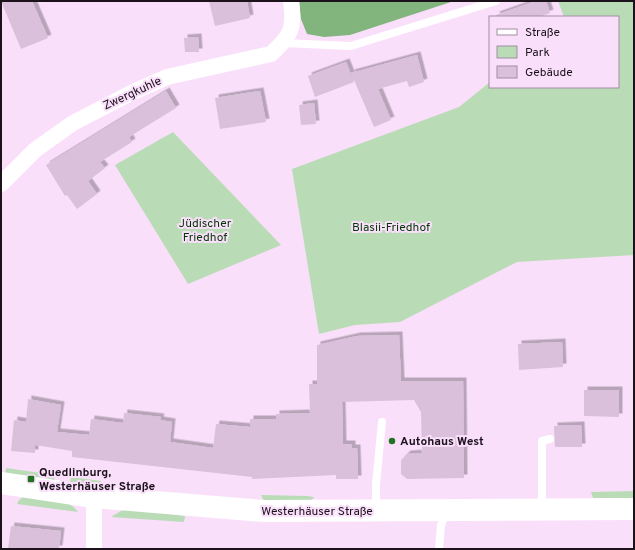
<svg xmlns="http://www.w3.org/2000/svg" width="635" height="550" viewBox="0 0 635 550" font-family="Overpass,sans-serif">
	<defs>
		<filter id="shadow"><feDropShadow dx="3.5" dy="-3.5" stdDeviation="0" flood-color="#0004"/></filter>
	</defs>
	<rect width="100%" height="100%" fill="#fadffb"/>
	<g fill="#b9dcb6">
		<polygon points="558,1 634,1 634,255 517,262 400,322 355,325 319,334 292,169 459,107 490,82 490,87 618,87 618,17 564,17"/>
		<polygon points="173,132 281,245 188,284 115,165"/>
		<polygon points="6,468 55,475 54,482 5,474"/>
		<polygon points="71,477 101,481 100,488 70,483"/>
		<polygon points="634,491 634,498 593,498 591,492"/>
		<polygon points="261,495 307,496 314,497 310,502 264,501"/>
		<path d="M23,497C41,499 67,496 78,512L17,504L19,500Z"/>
		<polygon points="126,508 185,516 184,522 111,517"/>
	</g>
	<polygon fill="#82b47e" points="299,1 454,1 350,35 324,37 307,34 301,19"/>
	<g fill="#dac0db" filter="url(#shadow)">
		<polygon points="1,1 32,1 48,38 21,49"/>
		<polygon points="209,1 247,1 250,18 215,26"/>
		<polygon points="536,1 546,1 550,13 539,17 497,17 496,15"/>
		<polygon points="198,37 199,52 185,52 184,38"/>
		<polygon points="417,55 424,82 409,87 407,81 378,89 391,120 374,127 351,73"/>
		<polygon points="346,62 354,82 315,97 308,76"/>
		<polygon points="166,91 176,108 129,137 132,142 100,162 105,168 88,181 97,194 77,209 67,195 65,196 46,165"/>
		<polygon points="260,91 266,122 220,129 215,98"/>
		<polygon points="314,103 316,124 301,125 299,105"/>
		<polygon points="399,335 401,381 463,381 464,478 407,479 401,474 401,460 407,454 422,453 421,412 414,400 342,402 343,444 352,444 352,448 357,448 358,479 336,479 336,475 252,479 252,477 72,457 72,451 35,445 35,453 11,451 14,420 26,422 28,399 61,405 57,432 89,435 91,419 123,423 124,413 161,417 160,420 172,422 170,442 213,448 216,424 250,427 250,419 276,419 276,414 310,413 309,384 317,384 317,345 357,336"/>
		<polygon points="562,342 563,367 519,370 518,344"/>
		<polygon points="584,390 619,390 619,417 584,416"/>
		<polygon points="581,425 582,447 555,447 554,426"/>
		<polygon points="11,526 61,531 59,549 8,549"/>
	</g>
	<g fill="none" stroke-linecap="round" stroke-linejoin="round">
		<g stroke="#fff" stroke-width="8">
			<polyline points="283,43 351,46 496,1"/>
			<polyline points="542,509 542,441 550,439"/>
			<polyline points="376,510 376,484 382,422"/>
			<polyline points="439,549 441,525 446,512"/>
		</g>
		<g stroke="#fff" stroke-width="16">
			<path d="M1,184L35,150L73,123L131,93L167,77L271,54C291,36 295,28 291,1"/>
			<polyline points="94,549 94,497"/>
		</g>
		<polyline stroke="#fff" stroke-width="22" points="1,483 94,497 264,511 634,509"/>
	</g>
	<g fill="#20741f" stroke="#fadffb" stroke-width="1.5">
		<circle cx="392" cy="441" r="4"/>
		<rect x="27" y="475" width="8" height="8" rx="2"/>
	</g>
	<g text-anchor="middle" stroke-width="4" stroke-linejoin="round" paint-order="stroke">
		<g font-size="12" fill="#1b121c" stroke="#fadffb">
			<text transform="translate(132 93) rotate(-25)" y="4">Zwergkuhle</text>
			<text x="317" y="515">Westerhäuser Straße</text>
		</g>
		<g font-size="12" fill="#003801" stroke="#fadffb">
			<text x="205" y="227">Jüdischer<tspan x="205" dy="14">Friedhof</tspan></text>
			<text x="391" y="231">Blasii-Friedhof</text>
		</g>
		<g font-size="12" font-weight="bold" fill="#1b121c" stroke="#fadffb" text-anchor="start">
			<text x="400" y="445">Autohaus West</text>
			<text x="39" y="476">Quedlinburg,<tspan x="39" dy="14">Westerhäuser Straße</tspan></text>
		</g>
	</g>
	<rect width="635" height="550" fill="none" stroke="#1b121c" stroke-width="4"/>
	<rect x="489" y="16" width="130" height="72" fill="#fadffb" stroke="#a18da2"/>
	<rect x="497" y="29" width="20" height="6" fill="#ffffff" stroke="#a18da2"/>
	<text x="525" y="36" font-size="12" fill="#1b121c">Straße</text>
	<rect x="497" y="46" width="20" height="12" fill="#b9dcb6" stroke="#a18da2"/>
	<text x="525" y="56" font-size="12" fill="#1b121c">Park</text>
	<rect x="497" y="66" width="20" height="12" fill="#dac0db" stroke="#a18da2"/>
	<text x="525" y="76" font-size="12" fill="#1b121c">Gebäude</text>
</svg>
